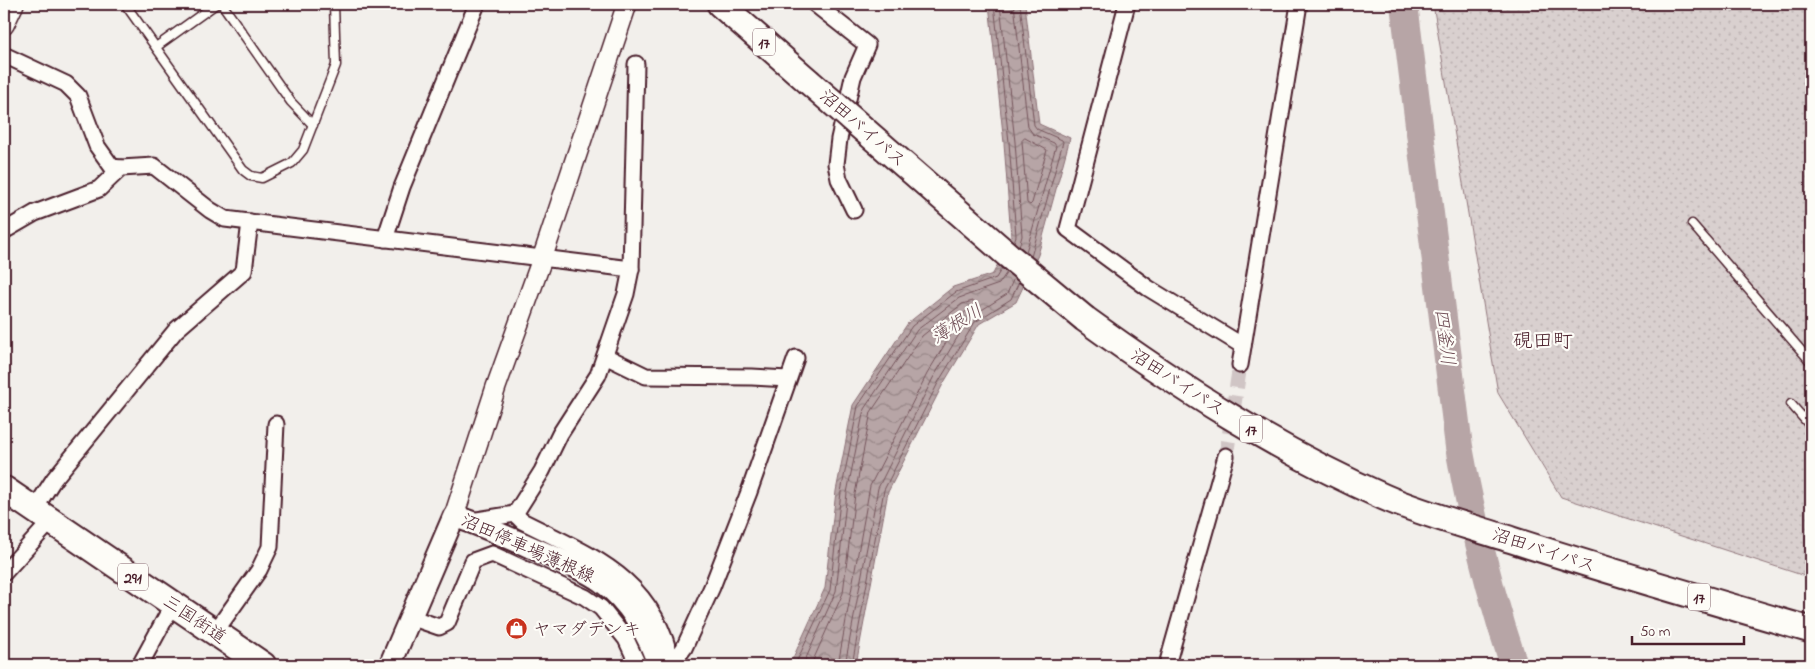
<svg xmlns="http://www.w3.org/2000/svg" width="1815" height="669" viewBox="0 0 1815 669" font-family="'Indie Flower','Klee One',sans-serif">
	<defs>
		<pattern id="park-dots" width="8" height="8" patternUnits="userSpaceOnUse" patternTransform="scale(1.25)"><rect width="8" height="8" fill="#d9d0cf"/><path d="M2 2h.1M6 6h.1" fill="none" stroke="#bcb2b2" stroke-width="1.8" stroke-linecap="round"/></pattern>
		<pattern id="water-waves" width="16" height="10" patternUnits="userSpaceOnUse" patternTransform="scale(1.25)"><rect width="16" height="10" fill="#b7a5a6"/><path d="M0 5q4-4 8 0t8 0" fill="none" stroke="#978687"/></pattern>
	</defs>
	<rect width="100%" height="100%" fill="#f2efeb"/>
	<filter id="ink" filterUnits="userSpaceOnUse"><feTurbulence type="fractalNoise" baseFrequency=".02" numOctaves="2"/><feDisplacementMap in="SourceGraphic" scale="10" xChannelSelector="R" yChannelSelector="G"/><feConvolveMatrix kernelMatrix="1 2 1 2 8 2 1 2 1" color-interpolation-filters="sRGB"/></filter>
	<g filter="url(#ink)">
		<polygon fill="url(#park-dots)" stroke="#92787d" points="1433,4 1811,4 1811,578 1561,497 1498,393"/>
		<polygon fill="url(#water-waves)" stroke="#8b6f75" points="989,4 1025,4 1039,124 1070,138 1038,255 1016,302 979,324 943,384 888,492 856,665 788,665 792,660 825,588 836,491 853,405 908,323 953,287 993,274 1011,237 1004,143"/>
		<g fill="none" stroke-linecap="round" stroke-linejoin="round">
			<g stroke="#76555c" stroke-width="1">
				<polyline points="994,4 1009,142 1016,236 1014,242"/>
				<polyline points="1000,4 1015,142 1022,236 1019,247"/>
				<polyline points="1014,4 1028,127 1033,134 1054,143 1056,146 1026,252"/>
				<polyline points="1020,4 1034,125 1037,129 1062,140 1063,142 1031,257"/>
				<polygon points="1025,138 1047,150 1032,203 1030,205 1027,203 1022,141"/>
				<polyline points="795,665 830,590 841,492 858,406 912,326 956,292 996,278 1002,268"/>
				<polyline points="803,665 836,591 847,493 864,409 917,330 959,298 999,284 1007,272"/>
				<polyline points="811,665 843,593 855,494 871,412 922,336 962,304 973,301 974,305 963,314 927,374 870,486 838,665"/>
				<polyline points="845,665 878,488 933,378 969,318 1007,294 1014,278"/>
				<polyline points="852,665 884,490 939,381 975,322 1011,299 1019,282"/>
			</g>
			<path stroke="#b7a5a6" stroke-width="28" d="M1404,4L1459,447C1472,520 1490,594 1514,665"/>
			<polyline stroke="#d0c5c5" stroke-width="15" stroke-dasharray="15 8" stroke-linecap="butt" points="1226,456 1240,365"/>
			<defs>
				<g id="service">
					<polyline points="125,4 243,170 251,176 262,178 292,163 303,150 336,65 334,4"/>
					<polyline points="222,4 291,102 313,125"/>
					<polyline points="156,47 216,4"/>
					<polyline points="1692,224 1811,362"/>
					<polyline points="1791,404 1811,427"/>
				</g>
				<g id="minor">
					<polyline points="815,4 867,45 853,77 839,139 836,164 839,179 854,210"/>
					<polyline points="1127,4 1068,229 1148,288 1243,346"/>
					<polyline points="4,55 66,84 78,96 97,146 112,167 121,168 154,166 210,210 225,219 631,269"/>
					<polyline points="4,231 35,213 99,189 121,168"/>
					<polyline points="385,239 402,187 477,4"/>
					<polyline points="605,356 646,376 752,377 788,379"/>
					<polyline points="1240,365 1299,4"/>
					<polyline points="34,510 54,479 176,330 244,271 250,222"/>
					<path d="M515,514L522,521C593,557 654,577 672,665"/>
					<polyline points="471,521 515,514 542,471 560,434 598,375 626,294 631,269 636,64"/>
					<polyline points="4,573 51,521"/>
					<polyline points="410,617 439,627 447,623 473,561 492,554 585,597 601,608 626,639 638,665"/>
					<polyline points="215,632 259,570 270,547 276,424"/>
					<polyline points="672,664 684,648 712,587 749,492 796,358"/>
					<polyline points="140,665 173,604"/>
					<polyline points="1167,665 1226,456"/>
				</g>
				<g id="tertiary">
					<polyline points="4,25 14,4"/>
					<polyline points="454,516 496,387 542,259 627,4"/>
				</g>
				<path id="secondary" d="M390,665L454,516C479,524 504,536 528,546C553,557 579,566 601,581C628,600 649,634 658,665"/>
				<g id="trunk">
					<polyline points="720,4 808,81"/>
					<path d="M1085,319C1179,387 1277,450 1384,497C1425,515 1470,526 1512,540C1611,572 1711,601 1811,630"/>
					<polyline points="4,489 263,665"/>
				</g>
			</defs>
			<use href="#service" stroke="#4a1f2b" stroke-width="11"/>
			<use href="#minor" stroke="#4a1f2b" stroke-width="19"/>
			<use href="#tertiary" stroke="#4a1f2b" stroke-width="22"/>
			<use href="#secondary" stroke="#4a1f2b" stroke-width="25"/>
			<use href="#trunk" stroke="#4a1f2b" stroke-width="29"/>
			<use href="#service" stroke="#fdfcf7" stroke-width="8"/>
			<use href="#minor" stroke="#fdfcf7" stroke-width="15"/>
			<use href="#tertiary" stroke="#fdfcf7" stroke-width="19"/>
			<use href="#secondary" stroke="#fdfcf7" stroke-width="21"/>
			<use href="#trunk" stroke="#fdfcf7" stroke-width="25"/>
			<defs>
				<polyline id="trunk-bridge" points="808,81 1009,256 1085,319"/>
			</defs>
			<use href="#trunk-bridge" stroke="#4a1f2b" stroke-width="29" stroke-linecap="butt"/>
			<use href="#trunk-bridge" stroke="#fdfcf7" stroke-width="25"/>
		</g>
	</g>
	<defs>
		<symbol id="shop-disc" viewBox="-11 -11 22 22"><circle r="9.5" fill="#c8321e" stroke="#fdfcf7"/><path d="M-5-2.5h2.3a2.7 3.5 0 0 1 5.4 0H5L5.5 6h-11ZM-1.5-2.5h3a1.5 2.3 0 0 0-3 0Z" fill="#fff"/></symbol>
	</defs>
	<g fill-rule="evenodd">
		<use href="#shop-disc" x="504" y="616" width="25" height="25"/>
	</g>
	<g text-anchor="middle" stroke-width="4.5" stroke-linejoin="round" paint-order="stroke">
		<g fill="#fdfcf7" stroke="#806168" stroke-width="1">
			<rect x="753" y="28.5" width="22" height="27" rx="4"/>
			<rect x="1240" y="415.5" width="22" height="27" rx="4"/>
			<rect x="118" y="563.5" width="30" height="27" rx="4"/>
			<rect x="1688" y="583.5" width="22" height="27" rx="4"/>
		</g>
		<g font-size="16" font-weight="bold" fill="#4a1f2b">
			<text x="764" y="48">17</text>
			<text x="1251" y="435">17</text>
			<text x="133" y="583">291</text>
			<text x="1699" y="603">17</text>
		</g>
		<g font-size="18" fill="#4a1f2b" stroke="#fdfcf7">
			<text transform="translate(863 128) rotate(41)" y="6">沼田バイパス</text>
			<text transform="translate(1178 382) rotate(33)" y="6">沼田バイパス</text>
			<text transform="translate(528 548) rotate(24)" y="6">沼田停車場薄根線</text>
			<text transform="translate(1544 550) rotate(18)" y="6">沼田バイパス</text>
			<text transform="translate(195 619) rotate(34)" y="6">三国街道</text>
		</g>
		<g font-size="18" fill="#4a1f2b" stroke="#fdfcf7" text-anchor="start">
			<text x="533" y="635">ヤマダデンキ</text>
		</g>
		<g font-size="19" font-style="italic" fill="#704e56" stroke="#fdfcf7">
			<text transform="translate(956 323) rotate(-32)" y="7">薄根川</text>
			<text transform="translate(1446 337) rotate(83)" y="7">四釜川</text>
		</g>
		<g font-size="20" fill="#4a1f2b" stroke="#fdfcf7">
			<text x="1543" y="347">硯田町</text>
		</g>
	</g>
	<rect width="1815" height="669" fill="none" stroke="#fdfcf7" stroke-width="20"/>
	<rect x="10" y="10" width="1795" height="649" fill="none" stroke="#4a1f2b" stroke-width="2" filter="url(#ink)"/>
	<path d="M1632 636v8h112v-8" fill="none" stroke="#4a1f2b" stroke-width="2.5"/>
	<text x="1640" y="636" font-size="15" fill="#4a1f2b" stroke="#fdfcf7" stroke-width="4" paint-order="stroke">50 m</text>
</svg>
